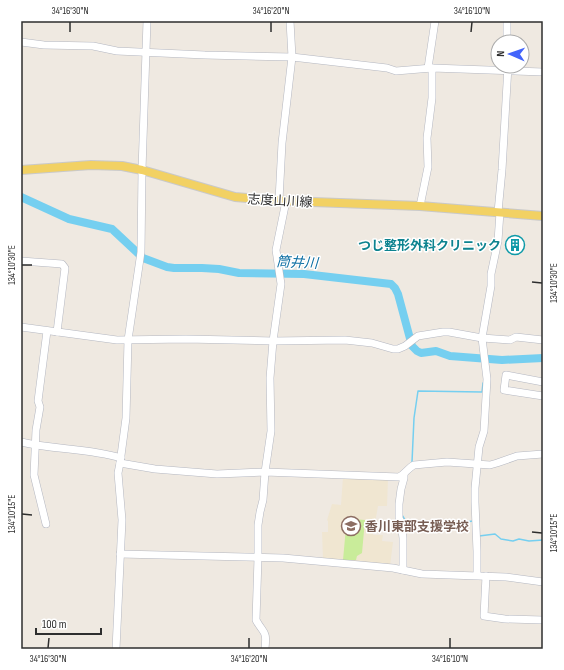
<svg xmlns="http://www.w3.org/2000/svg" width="564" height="670" viewBox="0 0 564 670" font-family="'Sofia Sans Condensed','Noto Sans JP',sans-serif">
	<rect width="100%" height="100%" fill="#efe9e1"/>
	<polygon fill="#f0e6d1" points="343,477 388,479 387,506 378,506 373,535 383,535 382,541 393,542 390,566 323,559 322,532 328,532 328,521 327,520 332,504 341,505"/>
	<polygon fill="#c9ec9a" points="353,519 365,520 362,553 357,556 356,560 343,560 346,527"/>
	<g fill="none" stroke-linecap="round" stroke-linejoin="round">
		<g stroke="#75cff0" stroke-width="1.5">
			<polyline points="412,462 414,418 418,391 482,392 483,383"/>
			<path d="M402,515L405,520C427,522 451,525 473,521"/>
			<polyline points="479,536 495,534 501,539 513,541 519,539 529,541 543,540"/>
		</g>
		<polyline stroke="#75cff0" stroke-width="8" points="21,197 69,219 112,229 143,258 167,267 174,268 202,268 219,269 239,273 304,274 391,284 395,288 398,294 412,346 417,351 421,353 436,351 450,356 502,360 543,358"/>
		<defs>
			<g id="minor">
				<polyline points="21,42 44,45 93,46 117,51 205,55 292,57 387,68 396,71 432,68 543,72"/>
				<polyline points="507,42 507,21"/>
				<polyline points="428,68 435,21"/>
				<polyline points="279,200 282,143 292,57 290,21"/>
				<polyline points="420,206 428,167 427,138 432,98 432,68"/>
				<polyline points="498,212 502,170 508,66"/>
				<polyline points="21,261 62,264 65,268 57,332"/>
				<polyline points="21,327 117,340 186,339 273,341 345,340 372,343 393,349 398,349 405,346 418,336 443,332 449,332 482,338 510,340 516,337 543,340"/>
				<polyline points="543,382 506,375 504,390 543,396"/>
				<path d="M21,442C54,450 88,448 121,458"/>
				<path d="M120,463L155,469L217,474L265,472L399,477C405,474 408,468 414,465L447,462L490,465L497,463L517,456L543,454"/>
				<polyline points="46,524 34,475 36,430 40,407 38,401 47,331"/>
				<polyline points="120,554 283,558 393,568 422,574 506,577 543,582"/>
				<polyline points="403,570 403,538 401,522 399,518 399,504 401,489 404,478 404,475"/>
				<polyline points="477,575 477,551 475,502 475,488 479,447 484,431 487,379 482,338 491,286 491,274 498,241 500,212"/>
				<polyline points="486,576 484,616 505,619 543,620"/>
				<polyline points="116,649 122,520 118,473 120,463 126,418 128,340 141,252 142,170 147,21"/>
				<path d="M265,649C267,629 264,635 256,620L258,558V525L260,512L263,500L265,472L271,431L270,378L273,341L281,284L276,250L286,201"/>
			</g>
			<polyline id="major" points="21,170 91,165 122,166 142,170 235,197 286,201 420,206 543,216"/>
		</defs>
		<use href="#minor" stroke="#b4b7c1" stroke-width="8"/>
		<use href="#major" stroke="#c9c9c9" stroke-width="10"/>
		<use href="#minor" stroke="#fff" stroke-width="7"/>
		<use href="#major" stroke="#f2d163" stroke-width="8"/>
	</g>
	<path fill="none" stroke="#2e2e2e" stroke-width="1.5" d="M70,32V22M271,32V22M471,32L472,22M22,265H32M532,282L542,283M22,514L32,515M532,532L542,533M48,648L49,638M249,648V638M450,648V638"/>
	<defs>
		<symbol id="building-ring" viewBox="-11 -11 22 22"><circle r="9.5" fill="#fff" stroke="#0f9aa8" stroke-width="1.5"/><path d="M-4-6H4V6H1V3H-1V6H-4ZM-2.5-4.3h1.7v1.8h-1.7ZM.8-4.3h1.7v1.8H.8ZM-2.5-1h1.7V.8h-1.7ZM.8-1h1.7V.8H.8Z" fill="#0f9aa8"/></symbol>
		<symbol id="school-ring" viewBox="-11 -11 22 22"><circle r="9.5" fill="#fff" stroke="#8d6e63" stroke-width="1.5"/><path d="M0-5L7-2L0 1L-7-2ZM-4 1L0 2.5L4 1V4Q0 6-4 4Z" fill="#8d6e63"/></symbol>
	</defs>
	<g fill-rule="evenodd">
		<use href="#building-ring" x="504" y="234" width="22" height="22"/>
		<use href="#school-ring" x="340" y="515" width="22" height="22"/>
	</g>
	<g text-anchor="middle" stroke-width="3" stroke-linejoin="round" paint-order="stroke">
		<g font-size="13" fill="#2e2e2e" stroke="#fff">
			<text transform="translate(280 200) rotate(3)" y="5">志度山川線</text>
		</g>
		<g font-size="13" font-weight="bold" fill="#0d838f" stroke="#fff" text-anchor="end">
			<text x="501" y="250">つじ整形外科クリニック</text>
		</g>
		<g font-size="13" font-weight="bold" fill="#785e54" stroke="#fff" text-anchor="start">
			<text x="365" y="531">香川東部支援学校</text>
		</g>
		<g font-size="14" font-style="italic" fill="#0d6fa3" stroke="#fff">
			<text transform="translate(297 262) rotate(3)" y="5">筒井川</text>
		</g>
	</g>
	<rect width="564" height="670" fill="none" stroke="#ffffff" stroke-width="44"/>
	<g transform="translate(510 54) rotate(272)"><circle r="19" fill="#ffffff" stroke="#ababab"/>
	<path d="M0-3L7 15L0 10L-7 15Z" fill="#4264fb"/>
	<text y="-6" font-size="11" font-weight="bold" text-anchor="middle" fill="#2e2e2e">N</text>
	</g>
	<path d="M36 628v6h65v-6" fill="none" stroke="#2e2e2e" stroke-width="2"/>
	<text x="42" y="628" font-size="12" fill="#2e2e2e" stroke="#ffffff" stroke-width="3" paint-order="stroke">100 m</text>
	<rect x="22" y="22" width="520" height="626" fill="none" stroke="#2e2e2e" stroke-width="1.5"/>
	<g font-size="10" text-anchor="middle" fill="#2e2e2e">
		<text x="70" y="14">34°16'30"N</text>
		<text x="271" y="14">34°16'20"N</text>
		<text x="472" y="14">34°16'10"N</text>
		<text transform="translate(11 265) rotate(-90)" y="4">134°10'30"E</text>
		<text transform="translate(553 283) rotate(-90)" y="4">134°10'30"E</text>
		<text transform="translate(11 514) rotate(-90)" y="4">134°10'15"E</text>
		<text transform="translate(553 533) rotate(-90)" y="4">134°10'15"E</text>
		<text x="48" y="662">34°16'30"N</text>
		<text x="249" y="662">34°16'20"N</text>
		<text x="450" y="662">34°16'10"N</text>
	</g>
</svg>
